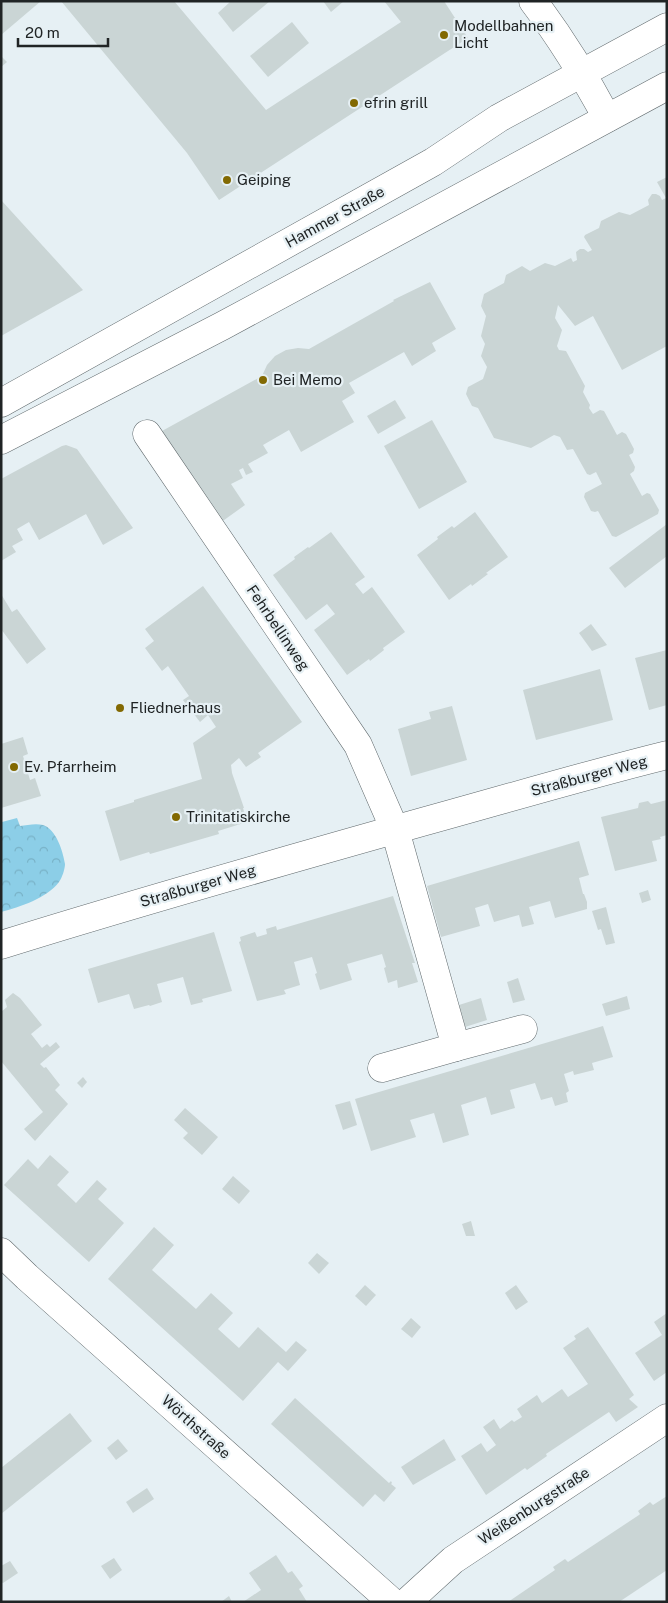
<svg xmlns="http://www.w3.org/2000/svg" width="668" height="1603" viewBox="0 0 668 1603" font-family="'Public Sans',sans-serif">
	<defs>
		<pattern id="forest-crowns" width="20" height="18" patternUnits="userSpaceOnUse" patternTransform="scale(1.25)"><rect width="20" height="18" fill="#8ccee7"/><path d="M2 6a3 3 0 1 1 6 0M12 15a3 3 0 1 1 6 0" fill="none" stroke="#78b1c6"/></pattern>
	</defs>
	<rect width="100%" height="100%" fill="#e6f0f4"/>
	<path fill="url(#forest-crowns)" d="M17,818L20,826C27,825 36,823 43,825C56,829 63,851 65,864C65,869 62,878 59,882C47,898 20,907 1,912V824L2,822Z"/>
	<g fill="#cad5d5">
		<polygon points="1,1 41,1 1,35"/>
		<polygon points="61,1 174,1 266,110 401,22 384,1 444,1 468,38 219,200 187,153"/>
		<polygon points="231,1 270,1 233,32 218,13"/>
		<polygon points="323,1 344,1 331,12"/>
		<polygon points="292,22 309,43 268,77 250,56"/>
		<polygon points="1,56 7,62 1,67"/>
		<polygon points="667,177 667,346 622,370 593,316 575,326 558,305 555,318 562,330 557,346 559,350 566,351 585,386 583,392 590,405 589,408 593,414 600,410 604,411 617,435 622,432 626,434 634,449 633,453 629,455 635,467 634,471 630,474 642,496 647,493 650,494 659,510 658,514 616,537 612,536 598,511 595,512 591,511 584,497 585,493 602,484 596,472 590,475 587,474 573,449 567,450 560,437 554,435 531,448 494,438 478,408 472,406 466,394 468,387 483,379 487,367 481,356 485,344 481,336 486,316 481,306 484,294 504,283 506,275 522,266 530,271 545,263 555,266 571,258 573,262 577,260 576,252 580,249 584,249 588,252 592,250 584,237 585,235 599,228 601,221 619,212 630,215 649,205 648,200 652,194 656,194 660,196 662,200 666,198 657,182"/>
		<polygon points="1,200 83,290 1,336"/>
		<polygon points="430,282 456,329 432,343 436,351 412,366 404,352 349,383 355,393 342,401 354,422 301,452 289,430 263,445 268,453 248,464 253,472 246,475 243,468 239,470 243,478 231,484 245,505 220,523 160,441 162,431 262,376 267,365 275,356 286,350 298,348 309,349 394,301 393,300"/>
		<polygon points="395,400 406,418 378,434 367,416"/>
		<polygon points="432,420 467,482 419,509 384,446"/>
		<polygon points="66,445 77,449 133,528 103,545 86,514 39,540 29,522 17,529 23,540 12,546 16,552 1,561 1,479 62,446"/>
		<polygon points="475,512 508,557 486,573 488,574 472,586 471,584 449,600 417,555 438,539 437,537 452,526 454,528"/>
		<polygon points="667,524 667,556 625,588 609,568"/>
		<polygon points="331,532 365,577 355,584 363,594 372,587 405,632 383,648 384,650 370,661 369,659 347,675 314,630 335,614 327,604 306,620 273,575 295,559 294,557 308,547 309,548"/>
		<polygon points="203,586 302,722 258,753 261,757 246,767 239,758 231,765 232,773 244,808 243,808 247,822 218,831 219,834 150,854 149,852 120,861 105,811 134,802 134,800 202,779 193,743 216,727 208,715 200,722 183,700 189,696 168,666 162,671 145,648 154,641 145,629"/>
		<polygon points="1,594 12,612 17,609 46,649 27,664 1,629"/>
		<polygon points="591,624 607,645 592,651 579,633"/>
		<polygon points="667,650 667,705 649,710 635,658"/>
		<polygon points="600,669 613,720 536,740 523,690"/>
		<polygon points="452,706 467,760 411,776 398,729 431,719 429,712"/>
		<polygon points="23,737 28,754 23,756 30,780 35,778 41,796 1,808 1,744"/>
		<polygon points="667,800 667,835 660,837 661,839 652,841 657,861 615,871 601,817 638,808 639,803 648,801 651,804"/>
		<polygon points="579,841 589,875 579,878 583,894 584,894 587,902 587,909 555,918 550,901 529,907 534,924 522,927 519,915 494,922 488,904 475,908 480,926 441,937 427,886"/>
		<polygon points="648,890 651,900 642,903 639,893"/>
		<polygon points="393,896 415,963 412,963 418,982 398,988 397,980 388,983 384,968 386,967 382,954 347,964 352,980 320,990 315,974 317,973 312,957 294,962 300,985 284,990 286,994 257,1001 239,942 241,941 240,937 255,932 257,937 267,934 266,929 276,926 277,930"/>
		<polygon points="606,907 615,943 606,945 601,929 598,930 592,911"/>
		<polygon points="214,932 232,991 202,999 203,1002 191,1005 183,977 157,984 162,1002 150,1006 149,1005 134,1009 129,994 98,1003 88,969"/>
		<polygon points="518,978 525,1000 513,1003 507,982"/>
		<polygon points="13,993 20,998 42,1025 31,1034 42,1048 47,1044 50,1047 56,1042 60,1047 40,1064 44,1068 46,1067 60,1085 55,1090 68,1104 35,1141 24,1129 43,1112 1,1061 1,1012 7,1007 5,1000"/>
		<polygon points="627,996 630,1009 606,1016 602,1004"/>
		<polygon points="481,998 487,1020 465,1027 459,1005"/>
		<polygon points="603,1026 613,1057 592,1063 594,1070 574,1075 573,1071 564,1074 569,1091 566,1093 568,1102 555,1106 552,1097 541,1100 535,1083 510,1090 515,1108 491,1115 486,1097 461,1105 469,1135 443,1143 434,1113 410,1120 416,1137 371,1151 355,1099"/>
		<polygon points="83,1077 87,1082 82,1088 77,1083"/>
		<polygon points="350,1101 357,1125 343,1130 335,1105"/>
		<polygon points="185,1108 218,1137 202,1155 183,1138 188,1133 174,1120"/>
		<polygon points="50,1155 69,1172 57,1185 76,1203 97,1180 107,1189 98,1199 124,1223 89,1262 4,1185 28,1159 38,1169"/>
		<polygon points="233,1176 250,1191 239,1204 222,1189"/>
		<polygon points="471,1221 475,1236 466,1236 462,1224"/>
		<polygon points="154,1227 174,1245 152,1270 196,1309 211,1293 233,1313 218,1329 239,1348 258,1327 286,1352 296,1341 307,1350 288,1371 278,1362 243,1401 108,1279"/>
		<polygon points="317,1253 329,1263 319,1274 308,1263"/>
		<polygon points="365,1285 376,1295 366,1306 355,1296"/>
		<polygon points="516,1285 528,1302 516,1310 505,1293"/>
		<polygon points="667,1313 667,1372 654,1381 635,1353 662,1335 654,1322"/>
		<polygon points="411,1318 421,1327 412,1338 401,1329"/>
		<polygon points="588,1327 634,1395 629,1399 638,1407 616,1422 609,1412 546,1454 547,1456 527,1470 525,1468 486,1495 461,1456 481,1443 487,1452 496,1445 483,1427 494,1419 500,1429 512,1420 514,1422 522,1417 517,1409 537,1395 542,1403 562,1389 568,1397 588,1384 563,1348 576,1339 574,1336"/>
		<polygon points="295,1398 389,1483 391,1481 392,1483 391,1484 396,1488 384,1502 375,1494 363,1507 271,1424"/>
		<polygon points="70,1413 92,1441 1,1514 1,1468"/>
		<polygon points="118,1439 128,1451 116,1460 107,1448"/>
		<polygon points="444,1439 456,1460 413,1485 401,1467"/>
		<polygon points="147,1488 154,1499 133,1513 126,1502"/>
		<polygon points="667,1496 667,1570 619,1602 508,1602 555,1570 553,1567 565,1559 568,1562 639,1515 640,1514 638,1511 650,1502 653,1505"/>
		<polygon points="276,1555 288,1573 292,1571 303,1586 299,1589 307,1602 243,1602 261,1590 249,1573"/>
		<polygon points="114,1558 122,1570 110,1579 101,1566"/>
		<polygon points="10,1561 18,1573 3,1583 1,1582 1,1566"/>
		<polygon points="229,1596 232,1602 221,1602"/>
	</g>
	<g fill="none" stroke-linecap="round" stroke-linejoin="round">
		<defs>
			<g id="minor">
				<path d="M533,1C561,38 585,77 607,118"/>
				<polyline points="147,434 358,745 395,830 456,1047 382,1068"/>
				<path d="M1,945C138,902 277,863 415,824C499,801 582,776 667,755"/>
				<polyline points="456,1047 523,1029"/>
				<polyline points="1,1252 27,1277 392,1602"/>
				<polyline points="407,1602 453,1560 667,1418"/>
			</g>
			<g id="major">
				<polyline points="1,403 433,162 499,118 667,27"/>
				<polyline points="1,440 222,326 667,86"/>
			</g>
		</defs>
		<use href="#minor" stroke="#60696c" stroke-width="29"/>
		<use href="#major" stroke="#60696c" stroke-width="29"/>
		<use href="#minor" stroke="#fff" stroke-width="28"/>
		<use href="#major" stroke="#fff" stroke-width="28"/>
	</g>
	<g fill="#826902" stroke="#e6f0f4" stroke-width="2">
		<circle cx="444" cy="35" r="5"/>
		<circle cx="354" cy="103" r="5"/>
		<circle cx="227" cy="180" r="5"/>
		<circle cx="263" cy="380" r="5"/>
		<circle cx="120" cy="708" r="5"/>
		<circle cx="14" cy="767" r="5"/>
		<circle cx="176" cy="817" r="5"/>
	</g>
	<g text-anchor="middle" stroke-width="4.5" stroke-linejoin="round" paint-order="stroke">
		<g font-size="15" fill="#202425" stroke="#e6f0f4" text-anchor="start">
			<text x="454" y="31">Modellbahnen<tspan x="454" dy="17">Licht</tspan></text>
			<text x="364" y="108">efrin grill</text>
			<text x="237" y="185">Geiping</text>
			<text x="273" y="385">Bei Memo</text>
			<text x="130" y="713">Fliednerhaus</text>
			<text x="24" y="772">Ev. Pfarrheim</text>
			<text x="186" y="822">Trinitatiskirche</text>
		</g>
		<g font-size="15" fill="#202425" stroke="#e6f0f4">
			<text transform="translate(335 217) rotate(-29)" y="5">Hammer Straße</text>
			<text transform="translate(278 628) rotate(56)" y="5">Fehrbellinweg</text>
			<text transform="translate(589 776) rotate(-15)" y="5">Straßburger Weg</text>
			<text transform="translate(198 886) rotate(-16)" y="5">Straßburger Weg</text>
			<text transform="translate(196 1427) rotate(42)" y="5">Wörthstraße</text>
			<text transform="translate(534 1506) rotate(-33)" y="5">Weißenburgstraße</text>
		</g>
	</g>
	<rect width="668" height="1603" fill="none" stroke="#202425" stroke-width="5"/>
	<path d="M18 38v8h90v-8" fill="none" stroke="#202425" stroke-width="2.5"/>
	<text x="25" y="38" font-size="15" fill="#202425" stroke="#e6f0f4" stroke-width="4" paint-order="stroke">20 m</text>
</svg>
